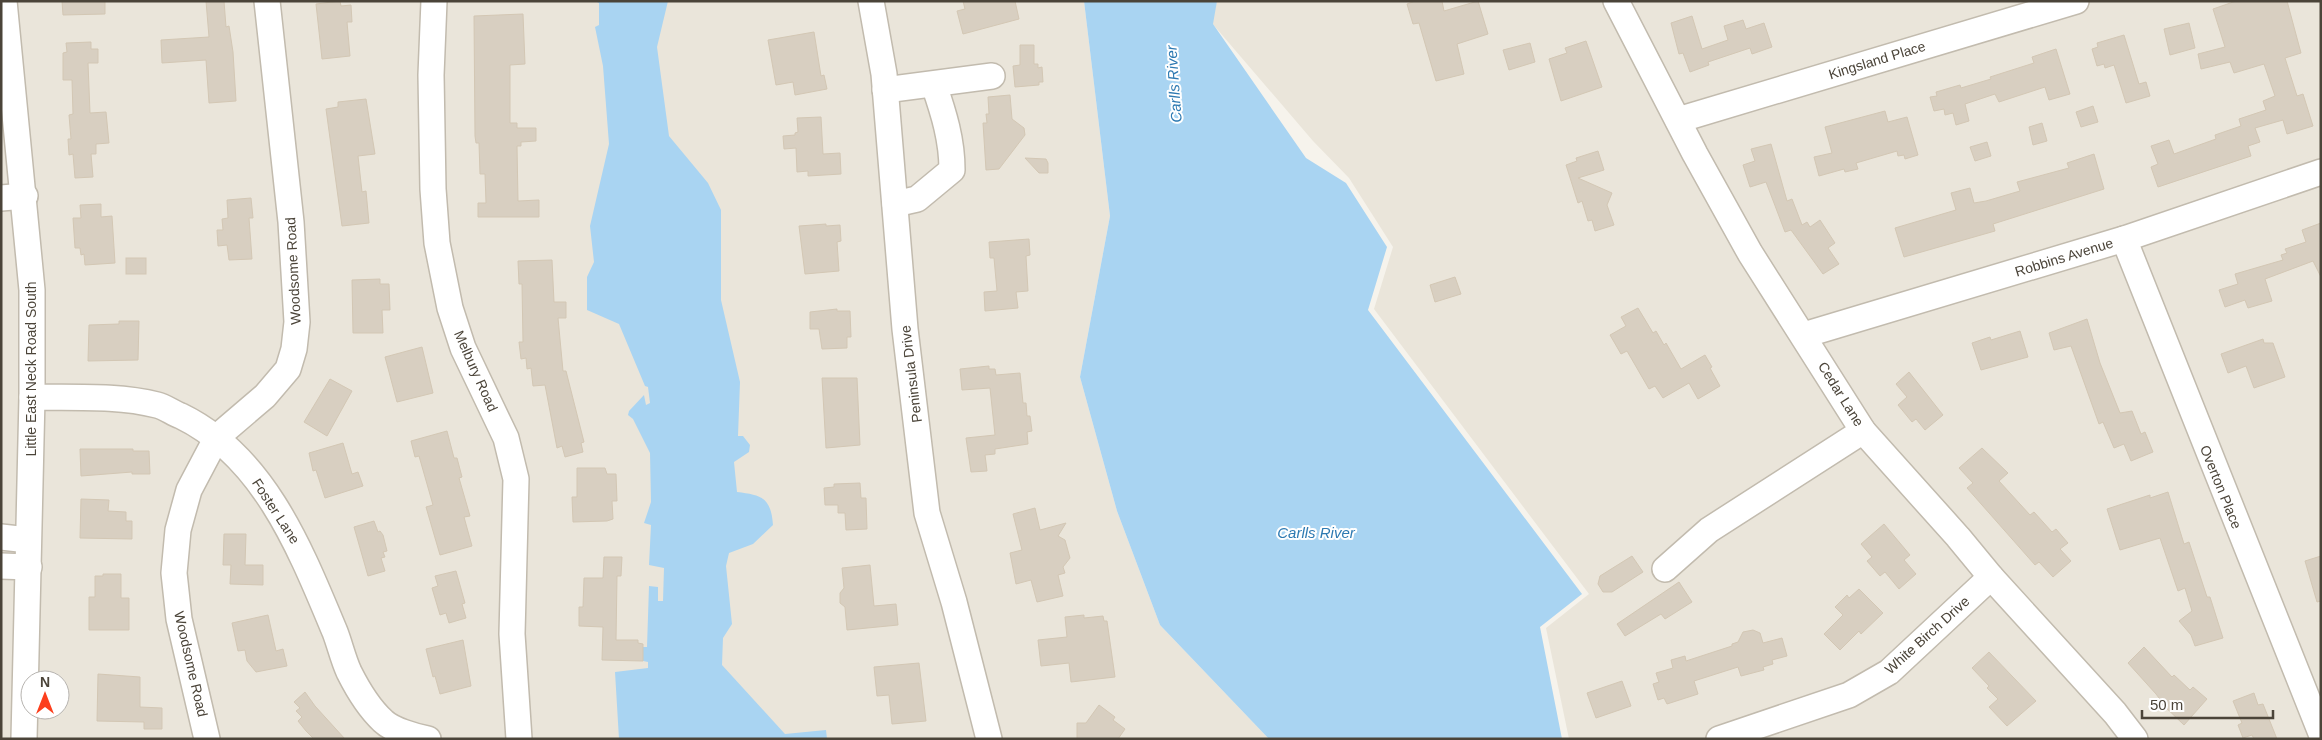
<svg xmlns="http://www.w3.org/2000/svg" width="2322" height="740" viewBox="0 0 2322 740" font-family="Arial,sans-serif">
	<rect width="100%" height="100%" fill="#f6f3ec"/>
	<g fill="#eae5da" fill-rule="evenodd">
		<path d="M1,1H1084L1110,216L1080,377L1117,511L1160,625L1269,739H1ZM30,680H60V710H30Z"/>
		<polygon points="1215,1 2321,1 2321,739 1569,739 1546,628 1589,594 1374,309 1393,247 1349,178 1313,141 1211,22"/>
	</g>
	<g fill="#a9d4f2">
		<path d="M595,1H668L657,47L669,136L708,183L721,210V300L740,382L738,436H743L750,445L749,452L734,462L737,492C761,495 771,497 773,525L753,544L729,553L726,566L732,624L723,638L722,665L785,734L826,730L827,739H619L615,672L648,668V662L643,661V647H647L649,586L658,587V601H663L664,568L649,565L651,525L644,523L651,502L650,453L633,419L628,415L629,411L644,395L646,405L650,403L648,387L645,386L619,324L587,310V277L594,262L590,226L609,144L603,66L595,27L599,25V3Z"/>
		<polygon points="1084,1 1217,1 1213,24 1306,158 1346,183 1387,247 1368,310 1582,594 1540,627 1562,739 1269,739 1160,625 1117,511 1080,377 1110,216"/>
	</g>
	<g fill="#d8cfc1" stroke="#d3c7b4">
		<polygon points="62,1 105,1 105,14 63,15"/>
		<polygon points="206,1 224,1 226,27 229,26 233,52 236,101 209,103 206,60 162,63 161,40 209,37"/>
		<polygon points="340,1 341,6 351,5 352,22 347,22 350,56 322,59 316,4"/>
		<polygon points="963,1 1015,1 1019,19 963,34 957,11 965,9"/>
		<polygon points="1415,1 1442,1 1444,11 1478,1 1488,34 1457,44 1464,74 1436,81 1419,23 1413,24 1407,4"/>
		<polygon points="2236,1 2287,1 2301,53 2285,58 2297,96 2303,94 2313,126 2287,134 2283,120 2255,128 2260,142 2248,146 2251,156 2158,187 2151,167 2158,164 2151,146 2169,140 2174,154 2216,139 2215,135 2241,126 2239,119 2266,110 2263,101 2275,96 2264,64 2234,73 2230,62 2201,69 2198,54 2225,47 2213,9"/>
		<polygon points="523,14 525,64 510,65 510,123 517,123 517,128 536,128 536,141 521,142 521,146 517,146 518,201 539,200 539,217 478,217 478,203 486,203 485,174 480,174 479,143 476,143 475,136 474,16"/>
		<polygon points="1692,16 1702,49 1728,40 1724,26 1743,20 1746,29 1764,23 1772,47 1752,54 1750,48 1708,62 1709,65 1690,72 1683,53 1679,54 1671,23"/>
		<polygon points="2189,23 2195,48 2170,55 2164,29"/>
		<polygon points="814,32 821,76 824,75 827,89 795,95 793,82 776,85 768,40"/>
		<polygon points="2124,35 2139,84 2146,82 2150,96 2126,103 2114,65 2105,68 2104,64 2097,66 2092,49 2098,47 2097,43"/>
		<polygon points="1586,41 1602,87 1561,101 1549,59 1567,53 1565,48"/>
		<polygon points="91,42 91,49 98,49 98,63 88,63 90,113 106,112 109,143 96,144 96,154 91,154 93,177 75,178 73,154 69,155 68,139 71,139 69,115 73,114 72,80 63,80 63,53 67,52 66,43"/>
		<polygon points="1530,43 1535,62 1509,70 1503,50"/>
		<polygon points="1020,45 1034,45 1034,64 1038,64 1038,68 1042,67 1043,82 1039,82 1039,85 1015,87 1013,66 1020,65"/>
		<polygon points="2056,49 2070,94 2049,100 2045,87 1999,102 1995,94 1965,104 1969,121 1956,125 1953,113 1945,115 1944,109 1934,111 1930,97 1937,96 1936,92 1960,85 1961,88 1991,79 1990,77 2034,63 2032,57"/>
		<polygon points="1010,95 1012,119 1024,128 1025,135 999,169 986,170 983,123 987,123 986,114 989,114 988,97"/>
		<polygon points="366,99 375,154 358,156 362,192 366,191 369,223 342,226 326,109 338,107 338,102"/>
		<polygon points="2093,106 2098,122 2081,127 2076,112"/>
		<polygon points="1885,111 1888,122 1907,117 1918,155 1905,159 1904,155 1898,156 1897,151 1856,163 1858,169 1845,172 1844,169 1819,176 1814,157 1832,153 1825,127"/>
		<polygon points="821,117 823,154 840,153 841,174 808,176 808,171 797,172 796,148 784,149 783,136 795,135 795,133 798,132 797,118"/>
		<polygon points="2042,123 2047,141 2033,145 2029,127"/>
		<polygon points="1987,142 1991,156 1975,161 1970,147"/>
		<polygon points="1771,144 1787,201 1792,199 1802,225 1807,222 1810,227 1820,220 1835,243 1828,248 1839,264 1823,274 1791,230 1785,232 1766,182 1750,187 1743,165 1755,161 1751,149"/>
		<polygon points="1598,151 1604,170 1578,178 1612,193 1607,205 1614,225 1595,231 1592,220 1588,221 1582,201 1578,203 1566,165 1577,161 1576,158"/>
		<polygon points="2094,154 2104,189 1993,224 1995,231 1904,257 1895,228 1956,210 1951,193 1970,188 1974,203 1986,201 2020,191 2017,182 2069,168 2067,163"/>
		<polygon points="1025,158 1046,159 1048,163 1048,173 1039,173"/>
		<polygon points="251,198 253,218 249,218 252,259 229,260 227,245 218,246 217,230 223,230 222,219 228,218 227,200"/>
		<polygon points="101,204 101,217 112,216 115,263 85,265 84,254 81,255 80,248 75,248 73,218 81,218 80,205"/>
		<polygon points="2321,223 2321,277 2313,261 2265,279 2272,301 2248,308 2245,300 2225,307 2219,290 2238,284 2235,274 2283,260 2281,255 2287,253 2285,249 2306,242 2302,230"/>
		<polygon points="826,224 826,226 840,225 841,241 837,242 839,271 805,274 799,226"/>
		<polygon points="1029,239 1030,255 1026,256 1028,291 1016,292 1018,308 985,311 984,292 997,291 994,258 990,258 989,242"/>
		<rect x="126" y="258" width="20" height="16"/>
		<polygon points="552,260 554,302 566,302 566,318 558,318 563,371 566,371 584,442 581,443 583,452 565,457 562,446 557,448 545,385 533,386 531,368 527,369 526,358 521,359 519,342 523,342 522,284 519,284 518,261"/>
		<polygon points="1455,277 1461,294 1435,302 1430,285"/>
		<polygon points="380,279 380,284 389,284 390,310 382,310 383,333 353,333 352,280"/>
		<polygon points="1638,308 1653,333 1656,331 1664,345 1666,343 1681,369 1705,355 1712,367 1710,368 1720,386 1698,399 1689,383 1663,398 1655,386 1649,389 1627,351 1621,354 1610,335 1626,326 1621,317"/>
		<polygon points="837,309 837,311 850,311 851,337 847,337 847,348 822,349 819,329 810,329 810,312"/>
		<polygon points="2087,319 2100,363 2120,413 2132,411 2141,434 2145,432 2153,452 2131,461 2124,444 2114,448 2103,422 2099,424 2071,346 2054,350 2049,333"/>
		<polygon points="119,321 139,321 138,360 88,361 89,325 119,324"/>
		<polygon points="2020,331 2028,357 1981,370 1972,343 1990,337 1991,340"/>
		<polygon points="2263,339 2264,343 2273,343 2285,377 2254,388 2246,366 2228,373 2221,354"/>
		<polygon points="422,347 433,393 397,402 385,357"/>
		<polygon points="989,366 989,369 995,369 996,375 1020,373 1023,403 1026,403 1027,416 1030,416 1032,431 1027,432 1028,444 995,449 995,454 985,455 987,471 971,472 966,438 995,435 990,388 962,390 960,369"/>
		<polygon points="1909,372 1943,415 1925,430 1916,419 1912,422 1898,405 1907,397 1896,384"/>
		<polygon points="822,378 857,378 860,445 826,448"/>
		<polygon points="330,379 352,391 327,436 304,422"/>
		<polygon points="447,431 454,458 457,458 462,477 459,478 470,516 464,517 472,546 440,555 426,507 433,505 419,456 415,457 411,441"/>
		<polygon points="343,443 352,474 358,472 363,486 325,498 316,470 313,471 309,453"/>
		<polygon points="1982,448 2008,473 1999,481 2030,515 2034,512 2052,532 2056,529 2068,543 2060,549 2071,561 2053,577 2039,562 2035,565 1967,488 1973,483 1959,468"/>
		<polygon points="80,449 133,449 133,451 149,451 150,474 132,474 132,472 81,476"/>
		<polygon points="577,468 605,468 607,474 616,474 617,501 612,501 613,519 607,521 573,522 572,497 577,497"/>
		<polygon points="860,483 861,498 866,498 867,529 846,530 845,513 838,513 838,505 825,505 824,488 834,487 834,484"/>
		<polygon points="2168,492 2184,544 2189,542 2207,597 2210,597 2223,638 2195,646 2191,635 2179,621 2192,611 2185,588 2178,591 2160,538 2120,550 2107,509 2150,495 2150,498"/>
		<polygon points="81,499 109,500 108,511 126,512 126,521 132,521 132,539 80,538"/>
		<polygon points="1035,508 1040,530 1066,523 1058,536 1065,540 1070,558 1063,567 1065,573 1058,575 1063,596 1037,602 1031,580 1016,584 1010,553 1022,550 1013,514"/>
		<polygon points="374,521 378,532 380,531 383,535 387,551 383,552 385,557 381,558 385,571 368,576 354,527"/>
		<polygon points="1884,524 1910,555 1904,560 1916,574 1899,589 1885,572 1880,576 1867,561 1872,557 1861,544"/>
		<polygon points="224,534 246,534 245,565 263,565 263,585 230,584 231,565 223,565"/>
		<polygon points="1632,556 1643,572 1612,592 1603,592 1598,584 1600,576"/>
		<polygon points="2321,556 2321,601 2317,602 2305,561"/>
		<polygon points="604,557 622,557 621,576 617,576 616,640 638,640 638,643 643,644 643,661 602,660 603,627 579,626 579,607 583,607 584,578 603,578"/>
		<polygon points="870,565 874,606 896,604 898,625 847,630 845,607 840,603 840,593 844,588 842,568"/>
		<polygon points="456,571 465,603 462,604 466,618 449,623 446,613 440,615 432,588 438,586 435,576"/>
		<polygon points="103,574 121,574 121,598 129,598 129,630 89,630 89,597 95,597 95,576 103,576"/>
		<polygon points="1679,582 1692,602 1665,619 1661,614 1625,636 1617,624"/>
		<polygon points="1859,589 1883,613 1861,634 1859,631 1840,650 1824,634 1843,615 1835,607 1847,595 1849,598"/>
		<polygon points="268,615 276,651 283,649 287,666 256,672 247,661 245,650 238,651 232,623"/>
		<polygon points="1084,615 1084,618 1103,616 1104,621 1107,621 1115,677 1071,682 1069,663 1041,666 1038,640 1067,637 1065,617"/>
		<polygon points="1753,630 1760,633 1763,643 1782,638 1787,656 1772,660 1773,664 1763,667 1764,670 1741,676 1738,667 1694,681 1698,694 1667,704 1664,698 1658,700 1653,684 1659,682 1656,673 1673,668 1671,660 1685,656 1686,661 1732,646 1732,644 1738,642 1743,632"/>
		<polygon points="463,640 471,686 440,694 435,676 433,677 426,649"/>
		<polygon points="2144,647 2172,677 2174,675 2190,690 2193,687 2207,699 2184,725 2158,700 2159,698 2156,694 2128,663"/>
		<polygon points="1989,652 2036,701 2007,726 1989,707 1998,699 1987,688 1989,686 1972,668"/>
		<polygon points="919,663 926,721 892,724 889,695 877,696 874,667"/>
		<polygon points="98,674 140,677 140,707 162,708 162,729 144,729 144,722 97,721"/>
		<polygon points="1622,681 1631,706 1596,718 1587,693"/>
		<polygon points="305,692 315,706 345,739 314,739 306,731 298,721 302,717 296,711 300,708 294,702"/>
		<polygon points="2254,693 2258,705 2263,704 2277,739 2254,739 2252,735 2243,738 2238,725 2242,723 2233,701"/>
		<polygon points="1099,705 1115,717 1113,720 1125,729 1118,739 1077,739 1077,723 1086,723"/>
	</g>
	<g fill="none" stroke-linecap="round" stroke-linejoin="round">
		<defs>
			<g id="minor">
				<polyline points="4,1 32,290 32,397 24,739"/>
				<polyline points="434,1 431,75 433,189 437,243 450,308 463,348 506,438 516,479 512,634 519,739"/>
				<polyline points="871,1 884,74 905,329 927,513 954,602 989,739"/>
				<polyline points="1616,1 1695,154 1750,253 1863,431 1958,537 1991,577 2115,713 2135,739"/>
				<polyline points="885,90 992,76"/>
				<polyline points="1678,120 2076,1"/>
				<polyline points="1,198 25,196"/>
				<path d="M895,204L917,199L952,170C952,140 944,114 934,85"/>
				<polyline points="2124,239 2321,733"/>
				<polyline points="1804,335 2124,239 2321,172"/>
				<path d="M32,397C73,398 117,395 157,405C165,407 173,413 181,416C265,457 301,551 335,632C340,645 343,659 349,672C357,688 370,709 383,721C392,730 416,737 428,739"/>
				<polyline points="1,537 28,540"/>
				<polyline points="1,566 29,567"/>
				<polyline points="1665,569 1709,530 1863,431"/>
				<polyline points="207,739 179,619 174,573 178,530 189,490 217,437 265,396 288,369 294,349 297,322 291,222 267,1"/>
				<polyline points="1719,739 1849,695 1889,672 1991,577"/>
			</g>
		</defs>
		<use href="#minor" stroke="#c2bbae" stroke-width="28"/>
		<use href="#minor" stroke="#fff" stroke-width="25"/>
	</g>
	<g text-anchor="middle" stroke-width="4" stroke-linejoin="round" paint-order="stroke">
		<g font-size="14" fill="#4b4439" stroke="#fff">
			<text transform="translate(1877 60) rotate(-17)" y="5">Kingsland Place</text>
			<text transform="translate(2064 257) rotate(-17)" y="5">Robbins Avenue</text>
			<text transform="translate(293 271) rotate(-93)" y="5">Woodsome Road</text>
			<text transform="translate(31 369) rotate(-90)" y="5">Little East Neck Road South</text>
			<text transform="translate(476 371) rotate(66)" y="5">Melbury Road</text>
			<text transform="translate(911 374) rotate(-97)" y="5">Peninsula Drive</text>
			<text transform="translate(1841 394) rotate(58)" y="5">Cedar Lane</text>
			<text transform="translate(2221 487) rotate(68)" y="5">Overton Place</text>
			<text transform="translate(276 511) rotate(57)" y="5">Foster Lane</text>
			<text transform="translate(1927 635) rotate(-42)" y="5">White Birch Drive</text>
			<text transform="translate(191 664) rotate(77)" y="5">Woodsome Road</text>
		</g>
		<g font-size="15" font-style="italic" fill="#2e7ab2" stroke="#fff">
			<text transform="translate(1174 84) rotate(-94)" y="5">Carlls River</text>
			<text x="1316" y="538">Carlls River</text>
		</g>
	</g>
	<rect width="2322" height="740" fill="none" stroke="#4b4439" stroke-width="5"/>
	<g transform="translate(45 695)"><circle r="24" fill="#ffffff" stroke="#b7b4b0"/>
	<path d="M0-4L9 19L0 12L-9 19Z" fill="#fc3f1d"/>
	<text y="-8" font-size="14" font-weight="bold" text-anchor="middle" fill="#4b4439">N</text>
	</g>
	<path d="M2142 710v8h131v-8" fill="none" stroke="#4b4439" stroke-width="2.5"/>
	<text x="2150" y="710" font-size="15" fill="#4b4439" stroke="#ffffff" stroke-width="4" paint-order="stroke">50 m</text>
</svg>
